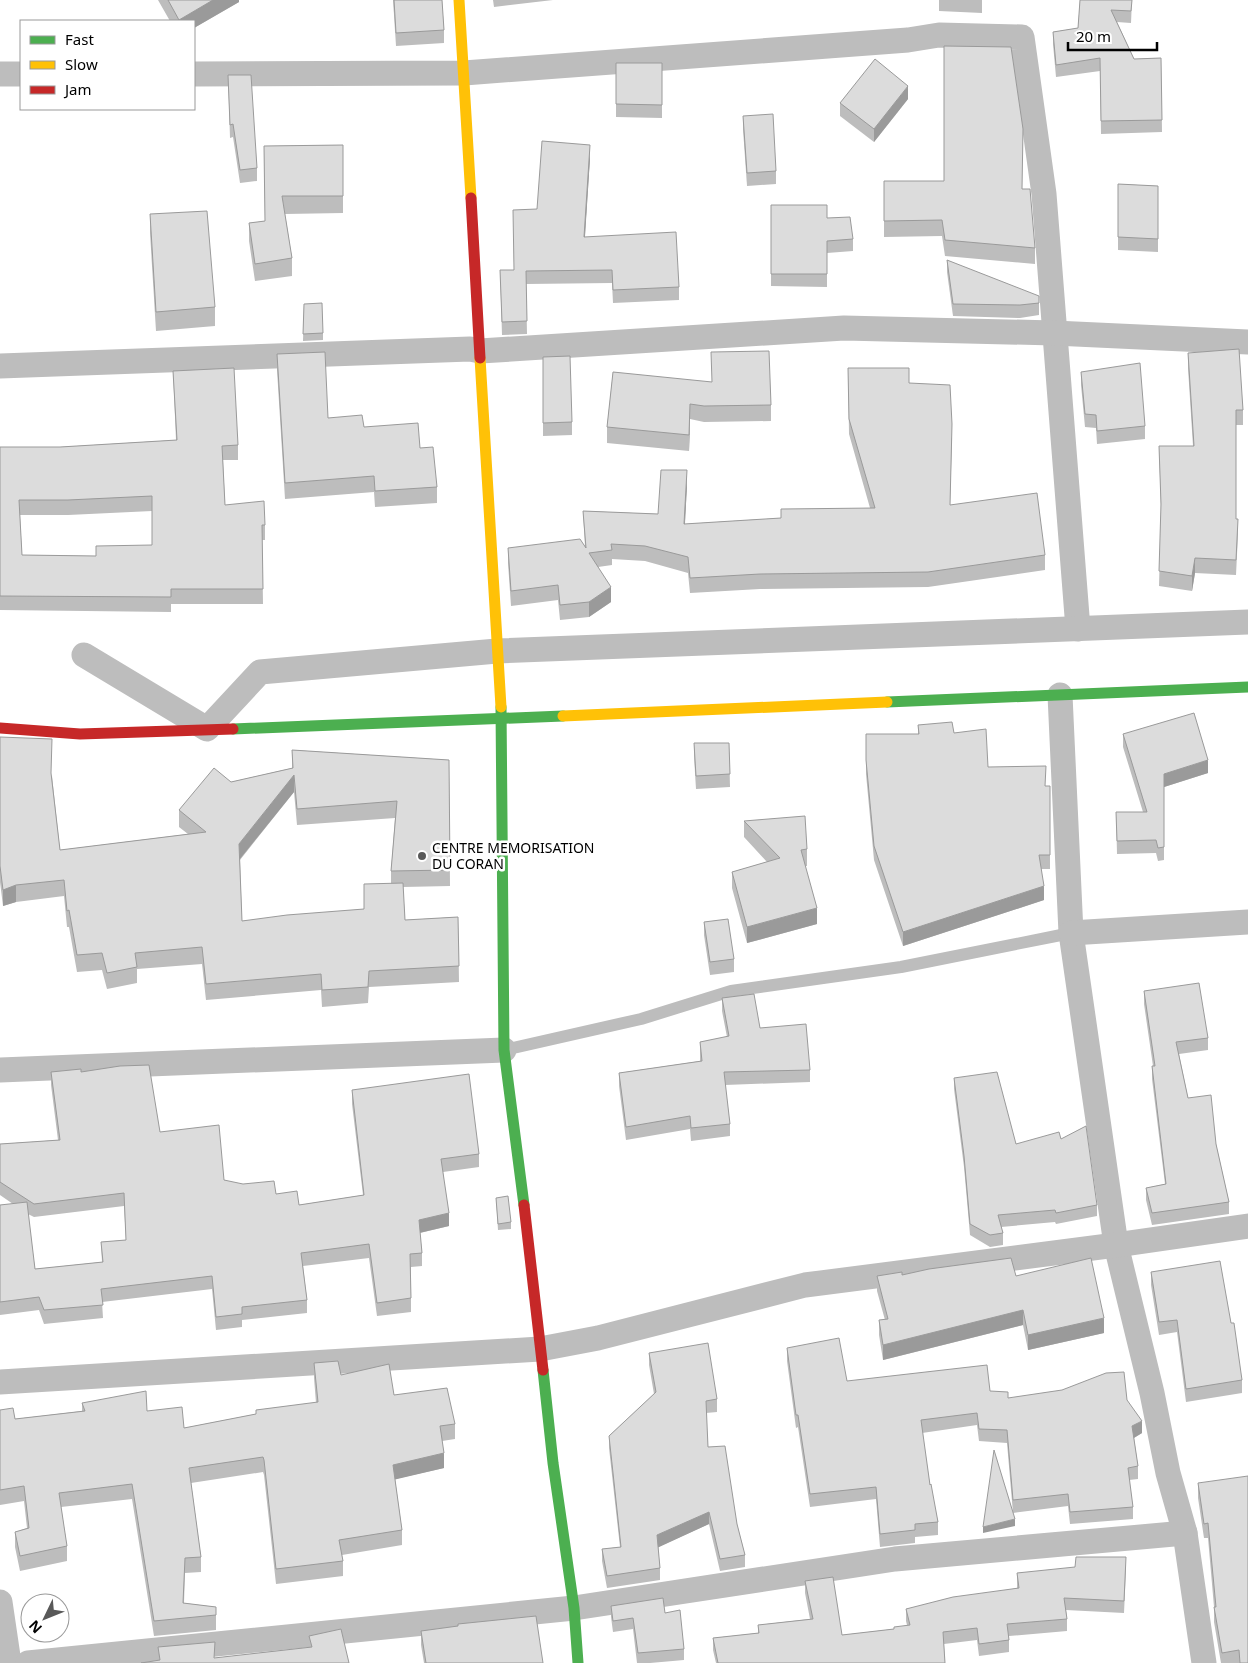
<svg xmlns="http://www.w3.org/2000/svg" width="1248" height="1663" viewBox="0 0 1248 1663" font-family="'Noto Sans',sans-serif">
	<rect width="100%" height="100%" fill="#fff"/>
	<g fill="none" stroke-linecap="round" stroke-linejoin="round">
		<polyline stroke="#bdbdbd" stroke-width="12" points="504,1050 641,1019 731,991 901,967 1071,933"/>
		<g stroke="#bdbdbd" stroke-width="25">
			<polyline points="0,74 21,74"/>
			<polyline points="194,74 464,73 908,40 939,35 1022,37 1044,194 1078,629"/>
			<polyline points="0,366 470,349 480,351 844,328 1054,333 1248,342"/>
			<polyline points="84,655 207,729 260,672 497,651 1248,622"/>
			<polyline points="1060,695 1071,933 1116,1245 1152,1393 1168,1473 1185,1533 1204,1663"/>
			<polyline points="1071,933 1248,922"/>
			<polyline points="0,1070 504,1050"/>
			<polyline points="0,1382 540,1349 598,1338 805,1285 1116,1245 1248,1226"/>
			<polyline points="0,1602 9,1663"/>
			<polyline points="28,1663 574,1608 895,1559 1185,1533"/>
		</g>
		<g stroke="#4caf50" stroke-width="11">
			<polyline points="887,702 1248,687"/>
			<polyline points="501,707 504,1050 524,1205"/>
			<polyline points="233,729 563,716"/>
			<polyline points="543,1370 553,1463 574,1608 578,1663"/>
		</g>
		<g stroke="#ffc107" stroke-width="11">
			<polyline points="459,0 471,198"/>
			<polyline points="480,358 501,707"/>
			<polyline points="563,716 887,702"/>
		</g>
		<g stroke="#c62828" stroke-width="11">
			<polyline points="471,198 480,358"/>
			<polyline points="0,728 80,734 233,729"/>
			<polyline points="524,1205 543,1370"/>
		</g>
	</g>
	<g fill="#bdbdbd" fill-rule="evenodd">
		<polygon points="158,0 239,0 239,2 194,28 194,21 170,21"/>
		<polygon points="393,0 442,0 444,30 444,43 396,46"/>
		<polygon points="493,0 553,0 494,7"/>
		<polygon points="939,0 982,0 982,13 939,11"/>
		<polygon points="1080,0 1132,0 1131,23 1117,22 1134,59 1161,58 1162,132 1101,134 1100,71 1056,77 1053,44 1053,32 1078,28"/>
		<polygon points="616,63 662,63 662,118 616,117"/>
		<polygon points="228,75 257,168 257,181 240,183 233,137 230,138"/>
		<polygon points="908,99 874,142 840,116 840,103"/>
		<polygon points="743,116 776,171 776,184 747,186 743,129"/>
		<polygon points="343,145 343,213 285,214 292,258 292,276 255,281 249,241 249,223 265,221 264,146"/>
		<polygon points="590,158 585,237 679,287 679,300 613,303 612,283 526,284 527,334 502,335 500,270 514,270 537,209"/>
		<polygon points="884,181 1022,189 1035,248 1035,264 945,256 942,236 884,237"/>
		<polygon points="1118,184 1158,186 1158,252 1118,250"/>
		<polygon points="771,205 827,218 853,239 853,251 827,253 827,287 771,286"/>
		<polygon points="150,214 215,307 215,326 156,331 150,233"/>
		<polygon points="947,260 1039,303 1039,315 1020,318 953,316 947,272"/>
		<polygon points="304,304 323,333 323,340 303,341"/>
		<polygon points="1188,353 1243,410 1243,425 1236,425 1236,519 1238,534 1236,575 1195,573 1192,591 1159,586 1161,511 1159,446 1193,446 1188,368"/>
		<polygon points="277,354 328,418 364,427 420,448 437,487 437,503 375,507 374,492 285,499 277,370"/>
		<polygon points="543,357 572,422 572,435 543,436"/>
		<polygon points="848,368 909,383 952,439 950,505 1045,555 1045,570 928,587 760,589 690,593 688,573 645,561 612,559 612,565 598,567 611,602 589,617 560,620 558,600 511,606 508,563 508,548 585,546 583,511 658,514 687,485 685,524 781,518 870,508 849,434"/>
		<path d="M173,371L238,445V460H223L225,505L265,525V540H262L263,604H171V612L0,610V447H60L176,440ZM152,511V545L96,556L22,555L20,515H68Z"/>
		<polygon points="613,372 771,405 771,421 704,422 690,419 689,451 607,443 607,427"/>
		<polygon points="1081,372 1145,426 1145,439 1097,444 1096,428 1085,427 1081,385"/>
		<polygon points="918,725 954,733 988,767 1046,786 1050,786 1050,869 1041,869 1044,900 903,946 874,860 866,774 866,734 918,734"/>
		<polygon points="1123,734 1208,773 1164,787 1164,860 1158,861 1156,853 1117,854 1116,812 1143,812 1123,747"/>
		<path d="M0,737L52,776L60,850L188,834L179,827V810L231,782L292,768V750L449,760L450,886L403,887L405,920L458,917L459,982L369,987L368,1003L322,1007L321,990L206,1000L202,964L137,969V983L107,989L102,970L77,972L69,927H67L64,896L16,902L3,906L0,882ZM294,792L297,825L395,818L391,871V884L364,909L242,921L240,860Z"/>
		<polygon points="694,743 729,743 730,787 696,789 694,756"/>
		<polygon points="744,821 807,849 807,866 805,866 817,924 747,943 732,888 732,872 767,862 744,837"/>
		<polygon points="704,922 734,959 734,972 710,975 704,935"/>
		<polygon points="1144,991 1208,1038 1208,1050 1179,1054 1188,1098 1216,1144 1229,1202 1229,1214 1152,1225 1146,1200 1146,1188 1165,1184 1152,1079 1152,1066 1153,1066 1144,1004"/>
		<polygon points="722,998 810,1070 810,1082 725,1085 730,1124 730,1136 691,1141 690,1129 626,1140 619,1086 619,1073 700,1061 700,1042 727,1037 722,1011"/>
		<path d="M51,1072H81L224,1180L276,1194L299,1205L363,1195L352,1104V1090L479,1154V1167L443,1172L449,1226L420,1233L422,1253V1266L411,1267V1312L377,1316L369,1258L303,1266L307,1300V1313L242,1320V1327L216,1330L212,1289L102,1302L103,1318L44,1324L39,1310L0,1315V1205L13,1204L0,1195V1144L58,1140L51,1085ZM124,1206L126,1240L101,1242L102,1262L35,1269L28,1214L34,1217Z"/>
		<polygon points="954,1078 1016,1144 1061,1139 1097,1205 1097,1216 1056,1224 1055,1222 1001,1227 1003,1233 1003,1245 990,1247 970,1235 964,1167 954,1089"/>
		<polygon points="496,1198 511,1222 511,1229 498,1230"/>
		<polygon points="1151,1272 1242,1380 1242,1393 1186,1402 1177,1332 1159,1335 1151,1285"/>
		<polygon points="902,1275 1016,1276 1104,1333 1028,1350 1023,1325 883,1360 879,1335 879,1320 885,1320 877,1291 877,1276"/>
		<polygon points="787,1348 847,1381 990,1391 1008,1398 1127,1400 1142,1433 1134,1438 1138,1466 1138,1479 1129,1480 1133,1507 1133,1519 1070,1524 1068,1506 1013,1513 1007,1443 979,1441 977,1425 922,1433 930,1485 938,1522 938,1535 915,1537 915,1543 880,1547 876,1499 810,1507 798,1427 796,1428 787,1361"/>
		<polygon points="649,1353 717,1399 717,1412 706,1413 708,1447 737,1524 745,1555 745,1567 720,1571 709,1524 658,1547 660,1568 660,1580 607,1588 602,1561 602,1549 620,1547 609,1448 609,1436 654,1394 649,1365"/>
		<polygon points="314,1363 341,1375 394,1395 455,1424 455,1439 442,1441 444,1468 395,1479 402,1530 402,1545 342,1555 343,1561 343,1576 276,1584 264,1475 263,1472 191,1483 201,1557 201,1572 185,1573 184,1603 216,1607 216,1630 154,1636 132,1499 61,1507 67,1546 67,1561 20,1571 15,1547 15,1532 27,1528 24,1501 0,1505 0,1410 15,1419 82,1411 82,1403 147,1411 184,1428 256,1414 256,1410 316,1403 314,1378"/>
		<polygon points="1198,1483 1248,1663 1221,1663 1214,1622 1214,1607 1208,1538 1204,1538 1198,1498"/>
		<polygon points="1126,1569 1124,1613 1066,1610 1067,1619 1067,1631 1009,1636 1009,1652 979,1656 977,1640 944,1644 945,1663 716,1663 713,1650 713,1638 758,1633 758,1625 810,1619 805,1593 805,1581 842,1635 894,1629 907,1625 906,1621 906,1609 1017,1588 1017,1573"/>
		<polygon points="611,1606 665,1613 684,1649 684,1660 650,1663 637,1663 633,1629 613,1632 611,1617"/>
		<polygon points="421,1631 543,1663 424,1663 421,1645"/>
		<polygon points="309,1636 349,1663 158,1660 158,1647 215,1658 309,1647"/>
	</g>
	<g fill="#9a9a9a">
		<polygon points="213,0 239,0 239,2 194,28 194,21 179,21 179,20"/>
		<polygon points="908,86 908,99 874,142 874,129"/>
		<polygon points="590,145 590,158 584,250 584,237"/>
		<polygon points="690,404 690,419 689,451 689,435"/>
		<polygon points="687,470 687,485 684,539 684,524"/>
		<polygon points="1195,558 1195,573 1192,591 1192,576"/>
		<polygon points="611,587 611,602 589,617 589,602"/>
		<polygon points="1208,760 1208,773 1164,787 1164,774"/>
		<polygon points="294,775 294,792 239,860 239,844"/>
		<polygon points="16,885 16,902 3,906 3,890"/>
		<polygon points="1044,886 1044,900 903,946 903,932"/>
		<polygon points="817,908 817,924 747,943 747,927"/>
		<polygon points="449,1213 449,1226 419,1233 419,1220"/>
		<polygon points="1023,1310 1023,1325 883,1360 883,1345"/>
		<polygon points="1104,1318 1104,1333 1028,1350 1028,1335"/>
		<polygon points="1142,1421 1142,1433 1132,1439 1132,1426"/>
		<polygon points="444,1453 444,1468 393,1480 393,1465"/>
		<polygon points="709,1512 709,1524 657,1548 657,1535"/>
		<polygon points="1015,1519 1015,1526 983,1533 983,1527"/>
	</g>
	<g fill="#dcdcdc" stroke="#9a9a9a" fill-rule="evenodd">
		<polygon points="168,0 213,0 179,20"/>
		<polygon points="394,0 442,0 444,30 396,33"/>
		<polygon points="1080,0 1132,0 1131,11 1111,10 1134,59 1161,58 1162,120 1101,121 1100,58 1056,65 1053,32 1078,28"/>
		<polygon points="944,46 1011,47 1023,129 1022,189 1030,189 1035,248 945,240 942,220 884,221 884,181 944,181"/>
		<polygon points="875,59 908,86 874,129 840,103"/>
		<polygon points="616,63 662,63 662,105 616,104"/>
		<polygon points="228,75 251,75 257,168 240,170 233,124 230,125"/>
		<polygon points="773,114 776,171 747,173 743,116"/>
		<polygon points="542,141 590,145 584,237 676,232 679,287 613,290 612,270 526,271 527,321 502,322 500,270 514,270 513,210 537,209"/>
		<polygon points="343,145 343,196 282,196 292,258 255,264 249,223 265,221 264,146"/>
		<polygon points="1118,184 1158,186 1158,239 1118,237"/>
		<polygon points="771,205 827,205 827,218 850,217 853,239 827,241 827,274 771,274"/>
		<polygon points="207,211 215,307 156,312 150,214"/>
		<polygon points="947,260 1039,296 1039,303 1020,305 953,304"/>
		<polygon points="322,303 323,333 303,334 304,304"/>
		<polygon points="1239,349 1243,410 1236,410 1236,519 1238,519 1236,560 1195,558 1192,576 1159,571 1161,504 1159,446 1194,446 1188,353"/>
		<polygon points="769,351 771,405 704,406 690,404 689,435 607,427 613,372 712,382 711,352"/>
		<polygon points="325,352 328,418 362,415 364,427 418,423 420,448 433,447 437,487 375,491 374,476 285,483 277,354"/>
		<polygon points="570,356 572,422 543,423 543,357"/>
		<polygon points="1140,363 1145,426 1097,431 1096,415 1085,414 1081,372"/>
		<path d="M234,368L238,445L222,446L225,505L264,501L265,525H262L263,589H171V597L0,596V447H60L177,440L173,371ZM152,496V545L96,546V556L22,555L19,500H68Z"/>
		<polygon points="848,368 909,368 909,383 950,385 952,424 950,505 1037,493 1045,555 928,572 760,574 690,578 688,557 645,546 611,544 612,550 589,553 611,587 589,602 560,605 558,585 511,591 508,548 580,539 586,548 583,511 658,514 661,470 687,470 684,524 781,518 781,509 875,508 849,419"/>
		<polygon points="1194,713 1208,760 1164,774 1164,847 1158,848 1156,840 1117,841 1116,812 1147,812 1123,734"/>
		<polygon points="952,722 954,733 986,729 988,767 1046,766 1045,786 1050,786 1050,855 1039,855 1044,886 903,932 874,846 866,760 866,734 919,734 918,725"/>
		<polygon points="0,737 52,739 51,773 60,850 206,832 179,810 214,768 231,782 293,768 292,750 449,760 450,870 391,871 397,801 297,809 294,775 239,844 242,921 287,915 364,909 364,884 403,883 405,920 458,917 459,966 369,971 368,987 322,990 321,974 206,984 202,947 135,953 137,967 107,973 102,953 77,955 69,910 67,911 64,880 16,885 3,890 0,866"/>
		<polygon points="694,743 729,743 730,774 696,776"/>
		<polygon points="805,816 807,849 801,850 817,908 747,927 732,872 780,858 744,821"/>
		<polygon points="728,919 734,959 710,962 704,922"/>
		<polygon points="1199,983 1208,1038 1176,1042 1188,1098 1211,1095 1216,1144 1229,1202 1152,1213 1146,1188 1166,1184 1152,1066 1155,1066 1144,991"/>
		<polygon points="754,994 760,1028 806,1024 810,1070 724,1072 730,1124 691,1128 690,1116 626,1127 619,1073 702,1061 700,1042 729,1036 722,998"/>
		<polygon points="149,1065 160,1132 219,1125 224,1180 243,1184 274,1181 276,1194 297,1191 299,1205 364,1195 352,1090 469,1074 479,1154 441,1159 449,1213 419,1220 422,1253 410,1254 411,1298 377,1303 369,1244 301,1253 307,1300 242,1307 242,1314 216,1317 212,1276 101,1289 103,1305 44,1310 39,1297 0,1302 0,1205 27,1202 35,1269 103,1262 101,1242 126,1240 124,1193 34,1204 0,1182 0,1144 60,1140 51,1072 81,1069 81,1072 120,1066"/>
		<polygon points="997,1072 1016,1144 1059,1132 1061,1139 1086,1126 1097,1205 1056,1213 1055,1210 998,1215 1003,1233 990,1235 970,1224 964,1156 954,1078"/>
		<polygon points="508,1196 511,1222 498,1224 496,1198"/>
		<polygon points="1011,1258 1016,1276 1091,1258 1104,1318 1028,1335 1023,1310 883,1345 879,1320 888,1319 877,1276 902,1272 902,1275 929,1269"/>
		<polygon points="1220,1261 1231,1323 1234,1323 1242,1380 1186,1389 1177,1320 1159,1322 1151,1272"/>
		<polygon points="839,1338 847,1381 987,1365 990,1391 1008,1392 1008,1398 1062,1390 1106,1373 1124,1372 1127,1400 1142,1421 1132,1426 1138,1466 1128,1468 1133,1507 1070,1512 1068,1494 1013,1500 1007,1430 979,1429 977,1413 921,1420 930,1485 931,1484 938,1522 915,1524 915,1530 880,1534 876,1487 810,1494 798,1415 796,1415 787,1348"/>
		<polygon points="708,1343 717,1399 706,1401 708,1447 725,1446 737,1524 745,1555 720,1559 709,1512 657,1535 660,1568 607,1576 602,1549 621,1547 609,1436 656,1392 649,1353"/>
		<polygon points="338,1361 341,1375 389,1364 394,1395 447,1388 455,1424 440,1426 444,1453 393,1465 402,1530 339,1540 343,1561 276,1569 264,1460 263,1457 189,1468 201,1557 185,1558 183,1603 216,1607 216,1615 154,1621 132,1484 59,1493 67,1546 20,1556 15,1532 29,1528 24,1486 0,1490 0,1410 13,1408 15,1419 85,1411 82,1403 146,1391 147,1411 182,1407 184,1428 256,1414 256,1410 318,1402 314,1363"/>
		<polygon points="994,1450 1015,1519 983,1527"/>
		<polygon points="1248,1476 1248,1663 1240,1663 1239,1650 1222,1653 1214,1607 1216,1607 1208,1523 1204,1524 1198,1483"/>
		<polygon points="1076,1557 1126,1557 1124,1601 1064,1598 1067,1619 1007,1624 1009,1640 979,1644 977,1628 943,1632 945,1663 718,1663 713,1638 759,1633 758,1625 813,1619 805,1581 833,1577 842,1635 894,1629 894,1627 910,1625 906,1609 953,1597 1019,1588 1017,1573 1075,1567"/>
		<polygon points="663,1598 665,1613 680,1610 684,1649 638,1653 633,1618 613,1621 611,1606"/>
		<polygon points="536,1616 543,1663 426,1663 421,1631 458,1626 458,1624"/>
		<polygon points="341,1629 349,1663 141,1663 160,1660 158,1647 215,1642 214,1658 312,1647 309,1636"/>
	</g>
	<circle fill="#595959" stroke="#fff" stroke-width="2" cx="422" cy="856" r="5"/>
	<g text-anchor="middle" stroke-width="5" stroke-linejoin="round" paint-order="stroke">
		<g font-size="14" fill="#000" stroke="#fff" text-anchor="start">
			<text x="432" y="853">CENTRE MEMORISATION<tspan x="432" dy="16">DU CORAN</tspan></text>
		</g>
	</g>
	<rect x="20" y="20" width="175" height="90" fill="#ffffff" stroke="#999999"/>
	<rect x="30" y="36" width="25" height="8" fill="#4caf50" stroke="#999999"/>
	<text x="65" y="45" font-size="15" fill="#000000">Fast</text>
	<rect x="30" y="61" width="25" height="8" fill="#ffc107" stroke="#999999"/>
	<text x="65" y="70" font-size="15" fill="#000000">Slow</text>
	<rect x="30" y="86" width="25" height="8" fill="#c62828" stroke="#999999"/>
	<text x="65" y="95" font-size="15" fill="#000000">Jam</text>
	<g transform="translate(45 1618) rotate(227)"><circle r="24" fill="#ffffff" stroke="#999999"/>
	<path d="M0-4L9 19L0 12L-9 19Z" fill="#595959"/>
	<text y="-8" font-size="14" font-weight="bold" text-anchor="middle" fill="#000000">N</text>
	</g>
	<path d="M1068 42v8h89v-8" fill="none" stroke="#000000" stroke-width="2.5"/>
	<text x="1076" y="42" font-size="15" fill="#000000" stroke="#ffffff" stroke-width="4" paint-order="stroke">20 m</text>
</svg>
